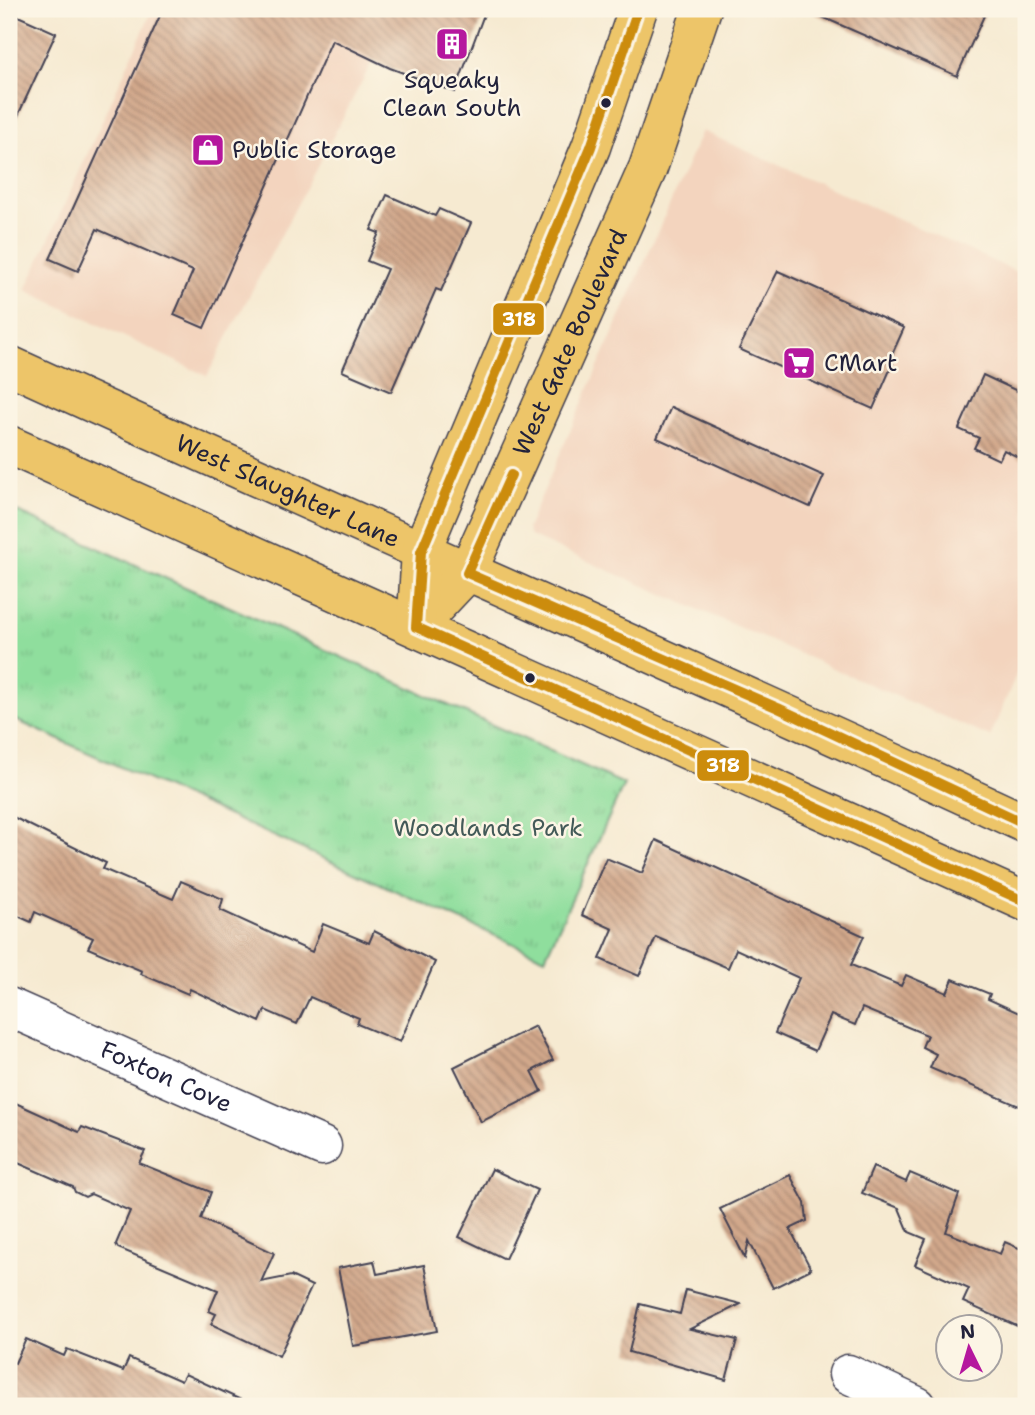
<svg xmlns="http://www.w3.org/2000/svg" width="1035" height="1415" viewBox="0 0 1035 1415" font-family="'Shantell Sans',sans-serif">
	<defs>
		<pattern id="park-tufts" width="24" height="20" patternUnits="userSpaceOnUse" patternTransform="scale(1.75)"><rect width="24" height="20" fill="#8fde9d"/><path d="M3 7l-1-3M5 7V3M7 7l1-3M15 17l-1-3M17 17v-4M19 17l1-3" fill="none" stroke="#7bbe88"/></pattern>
		<pattern id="building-back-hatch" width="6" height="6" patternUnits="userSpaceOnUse" patternTransform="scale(1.75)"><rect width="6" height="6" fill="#d2a88b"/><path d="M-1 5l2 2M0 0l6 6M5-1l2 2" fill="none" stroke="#aa8873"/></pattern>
	</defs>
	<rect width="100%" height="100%" fill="#fcf5e5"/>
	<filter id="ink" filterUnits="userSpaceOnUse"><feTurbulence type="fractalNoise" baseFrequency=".0143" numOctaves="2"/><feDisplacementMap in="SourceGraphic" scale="14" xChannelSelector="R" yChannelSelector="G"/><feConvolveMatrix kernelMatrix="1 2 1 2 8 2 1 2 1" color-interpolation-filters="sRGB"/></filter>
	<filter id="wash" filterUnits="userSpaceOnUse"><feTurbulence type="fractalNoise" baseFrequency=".00686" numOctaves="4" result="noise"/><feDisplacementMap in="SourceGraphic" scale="28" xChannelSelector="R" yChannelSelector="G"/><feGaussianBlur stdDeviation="1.57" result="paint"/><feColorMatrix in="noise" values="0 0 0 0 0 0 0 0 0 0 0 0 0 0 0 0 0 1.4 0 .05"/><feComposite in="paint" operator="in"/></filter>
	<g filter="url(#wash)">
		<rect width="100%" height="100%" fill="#f6ead1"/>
		<g fill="#f3d4be">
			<polygon points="153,9 400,9 207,376 26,290"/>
			<polygon points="702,131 1026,276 1026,651 990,737 530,536 527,529"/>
		</g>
		<polygon fill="url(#park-tufts)" stroke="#58806c" stroke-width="2" points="9,508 624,784 545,958 9,717"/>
		<g id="blocks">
			<g fill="url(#building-back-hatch)">
				<polygon points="163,9 486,9 455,92 390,68 332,40 204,328 174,315 193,271 97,229 78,271 50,259"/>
				<polygon points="804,9 987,9 957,76"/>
				<polygon points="9,12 56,33 9,135"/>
				<polygon points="387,195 435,216 439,209 471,223 441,291 436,289 391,392 342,371 387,269 367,261 379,233 371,230"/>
				<polygon points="778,271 904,328 889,361 893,363 873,409 739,349"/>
				<polygon points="983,375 1026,395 1026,461 1004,450 999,460 974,448 979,438 959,429"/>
				<polygon points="671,407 824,476 810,507 657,438"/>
				<polygon points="9,815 106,863 103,869 173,899 181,881 223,899 220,910 312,952 323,924 369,943 374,931 435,962 400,1042 357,1024 359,1018 310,997 297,1024 265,1010 260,1022 190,989 188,994 141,974 142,971 88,948 93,938 35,912 31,922 9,912"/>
				<polygon points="656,840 864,936 851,965 901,986 906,975 947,993 953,979 990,994 988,999 1026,1016 1026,1090 1019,1106 930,1068 936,1054 922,1047 927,1035 862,1008 855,1025 831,1015 815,1051 775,1033 799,978 736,949 728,968 656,937 639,976 600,959 613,929 582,915 606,858 642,873"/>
				<polygon points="535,1026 553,1060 532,1071 542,1091 481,1122 454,1067"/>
				<polygon points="9,1100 79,1132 82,1127 145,1151 139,1163 211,1192 201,1219 274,1253 261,1282 291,1276 312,1286 279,1356 211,1324 216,1314 209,1311 218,1290 118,1248 116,1244 130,1211 91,1194 85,1197 75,1192 73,1187 9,1159"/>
				<polygon points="873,1167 906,1182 910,1173 959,1194 946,1232 1000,1254 1005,1242 1026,1251 1026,1330 963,1302 969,1289 915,1265 926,1239 909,1232 899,1208 862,1193"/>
				<polygon points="492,1169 537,1190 505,1259 459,1237"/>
				<polygon points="790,1175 805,1203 807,1221 790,1229 811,1269 773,1288 749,1241 745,1258 720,1209"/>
				<polygon points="374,1261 377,1274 424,1265 437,1331 353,1346 338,1268"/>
				<polygon points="686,1290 741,1304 690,1329 737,1340 726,1380 629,1352 640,1304 680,1314"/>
				<polygon points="26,1339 64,1356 67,1349 123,1371 129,1358 181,1381 185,1374 254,1406 9,1406 9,1361 15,1363"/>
			</g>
		</g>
	</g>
	<g filter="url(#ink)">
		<use href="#blocks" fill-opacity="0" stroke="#424052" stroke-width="2"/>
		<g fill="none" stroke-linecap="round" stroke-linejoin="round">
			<defs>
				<g id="minor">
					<path id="s1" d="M9,1007L322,1146"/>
					<polyline points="848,1374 917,1406"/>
				</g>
				<g id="major">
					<path id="s2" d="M9,365C347,520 689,667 1026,824"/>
					<polyline points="9,445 1026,902"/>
					<path id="s3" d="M416,627L467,573L648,168L702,9"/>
					<polyline points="416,627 421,552 591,147 638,9"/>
				</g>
			</defs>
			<use href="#minor" stroke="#424052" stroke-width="41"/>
			<use href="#major" stroke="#424052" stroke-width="41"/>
			<use href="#minor" stroke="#fff" stroke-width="38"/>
			<use href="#major" stroke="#edc569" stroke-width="38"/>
			<defs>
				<g id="bus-1">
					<polyline points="638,9 591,147 421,552 416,627 1026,902"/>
					<polyline points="511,475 467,573 778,708 1026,824"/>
				</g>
			</defs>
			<use href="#bus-1" stroke="#fcf5e5" stroke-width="16"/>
			<use href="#bus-1" stroke="#cc8c0c" stroke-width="10"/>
		</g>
	</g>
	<defs>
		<symbol id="building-square" viewBox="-11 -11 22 22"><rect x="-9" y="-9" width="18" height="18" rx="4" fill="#b5179e" stroke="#fcf5e5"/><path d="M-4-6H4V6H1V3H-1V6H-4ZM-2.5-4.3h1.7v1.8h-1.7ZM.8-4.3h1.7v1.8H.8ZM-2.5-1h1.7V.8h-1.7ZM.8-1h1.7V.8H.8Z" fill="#fff"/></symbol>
		<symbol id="shop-square" viewBox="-11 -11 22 22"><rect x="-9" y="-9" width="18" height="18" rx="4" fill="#b5179e" stroke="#fcf5e5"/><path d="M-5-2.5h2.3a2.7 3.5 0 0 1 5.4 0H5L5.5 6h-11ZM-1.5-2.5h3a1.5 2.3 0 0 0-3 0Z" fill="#fff"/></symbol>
		<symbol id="supermarket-square" viewBox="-11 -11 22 22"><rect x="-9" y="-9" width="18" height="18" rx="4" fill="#b5179e" stroke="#fcf5e5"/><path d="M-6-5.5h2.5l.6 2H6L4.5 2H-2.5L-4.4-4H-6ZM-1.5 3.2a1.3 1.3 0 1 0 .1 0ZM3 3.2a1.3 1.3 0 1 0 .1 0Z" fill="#fff"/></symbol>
	</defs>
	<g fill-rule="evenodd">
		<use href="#building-square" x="433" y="25" width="38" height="38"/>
		<use href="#shop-square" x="189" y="131" width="38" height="38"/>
		<use href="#supermarket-square" x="780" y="344" width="38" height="38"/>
	</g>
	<g fill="#22223b" stroke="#fcf5e5" stroke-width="2.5">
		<circle cx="606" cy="103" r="6"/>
		<circle cx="530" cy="678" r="6"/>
	</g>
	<g text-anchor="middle" stroke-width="5" stroke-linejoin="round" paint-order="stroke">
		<g font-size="24" fill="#22223b" stroke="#fcf5e5" text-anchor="start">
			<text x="452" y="88" text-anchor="middle">Squeaky<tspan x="452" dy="28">Clean South</tspan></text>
			<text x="232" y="158">Public Storage</text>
			<text x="824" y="371">CMart</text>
		</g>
		<g font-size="24" fill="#22223b" stroke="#fcf5e5">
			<text dy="8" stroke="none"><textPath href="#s3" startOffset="327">West Gate Boulevard</textPath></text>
			<text dy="8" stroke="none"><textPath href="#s2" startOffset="306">West Slaughter Lane</textPath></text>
			<text dy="8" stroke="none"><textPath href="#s1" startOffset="172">Foxton Cove</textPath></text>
		</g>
		<g font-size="24" fill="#435a58" stroke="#fcf5e5">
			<text x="488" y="836">Woodlands Park</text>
		</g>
	</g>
	<g stroke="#fcf5e5" stroke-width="2.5">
		<rect x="492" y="302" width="53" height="34" rx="7" fill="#cc8c0c"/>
		<rect x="696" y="749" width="54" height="33" rx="7" fill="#cc8c0c"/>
	</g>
	<g font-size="19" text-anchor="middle" font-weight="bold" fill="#fff">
		<text x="519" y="326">318</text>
		<text x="723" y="772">318</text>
	</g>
	<rect width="1035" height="1415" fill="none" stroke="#fcf5e5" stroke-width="35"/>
	<g transform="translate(969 1348) rotate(355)"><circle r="33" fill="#fcf5e5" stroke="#a5a1a1" stroke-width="2"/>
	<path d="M0-5L12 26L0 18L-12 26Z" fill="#b5179e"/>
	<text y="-10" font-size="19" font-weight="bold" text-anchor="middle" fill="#22223b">N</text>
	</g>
</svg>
